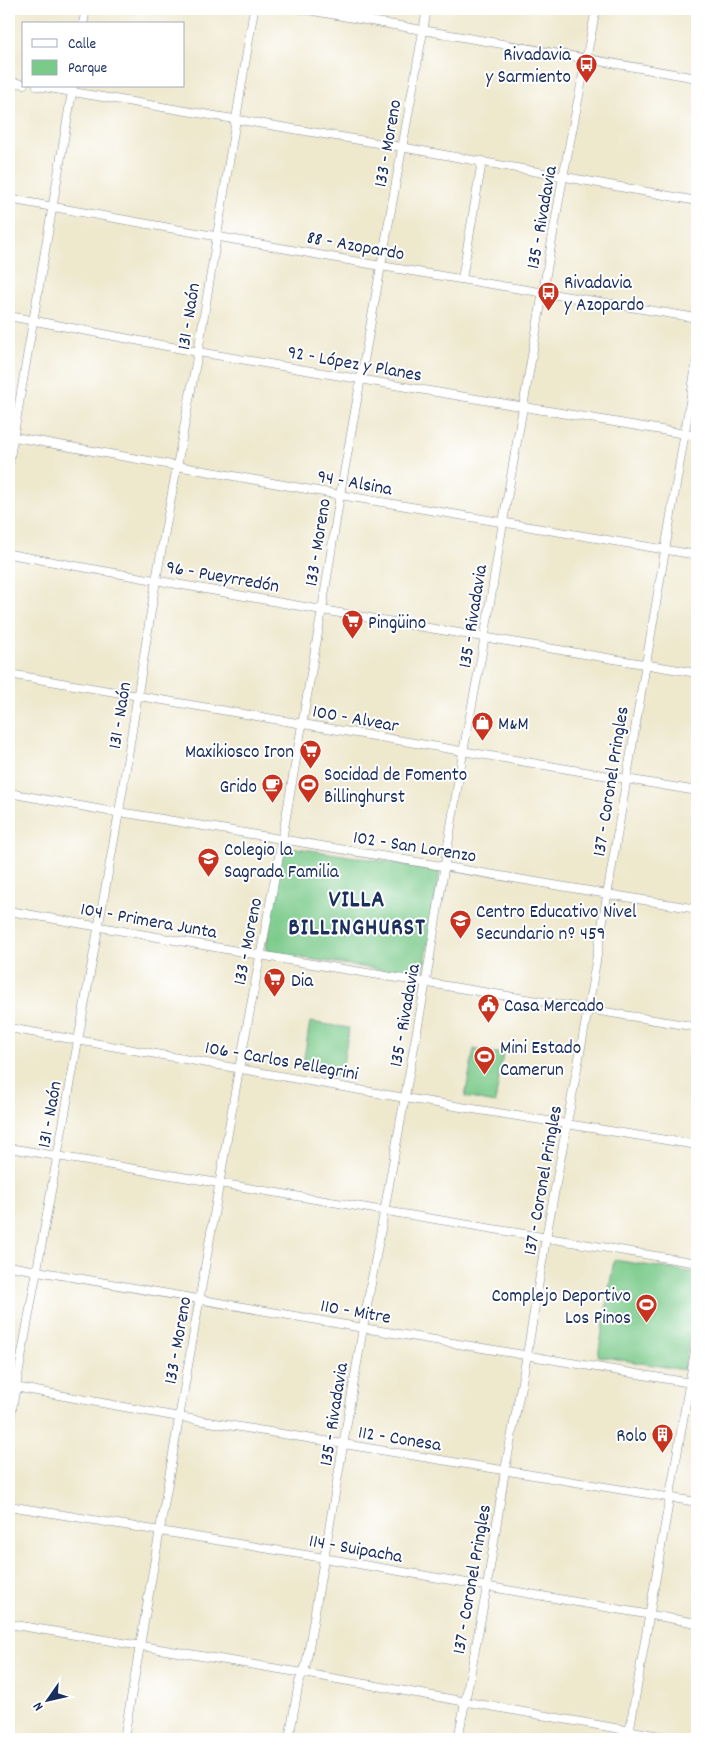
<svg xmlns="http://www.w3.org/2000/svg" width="706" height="1748" viewBox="0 0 706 1748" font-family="Dekko,sans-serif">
	<rect width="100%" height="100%" fill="#fff"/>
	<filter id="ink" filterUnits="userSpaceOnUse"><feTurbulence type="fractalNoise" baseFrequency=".02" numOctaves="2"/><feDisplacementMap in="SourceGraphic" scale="10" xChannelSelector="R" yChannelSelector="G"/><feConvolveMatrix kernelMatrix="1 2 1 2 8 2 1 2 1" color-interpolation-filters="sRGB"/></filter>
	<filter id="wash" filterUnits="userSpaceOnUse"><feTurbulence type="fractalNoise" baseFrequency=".0096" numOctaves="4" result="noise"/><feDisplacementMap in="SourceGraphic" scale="20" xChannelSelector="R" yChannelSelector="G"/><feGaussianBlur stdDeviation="1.12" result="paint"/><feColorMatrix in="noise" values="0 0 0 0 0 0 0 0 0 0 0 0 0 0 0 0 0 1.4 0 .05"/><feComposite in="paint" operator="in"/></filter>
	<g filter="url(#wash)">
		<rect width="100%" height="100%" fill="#eee8cd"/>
		<g fill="#7aca8a" stroke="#4a7c74">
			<polygon points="284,846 440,870 423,976 270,953 268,951 266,946"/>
			<polygon points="310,1022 349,1028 341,1076 302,1070"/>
			<polygon points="474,1049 503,1054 495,1103 465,1097"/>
			<polygon points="614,1260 697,1273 697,1293 684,1370 598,1356"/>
		</g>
	</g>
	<g filter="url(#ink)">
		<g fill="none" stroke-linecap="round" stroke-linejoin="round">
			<defs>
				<g id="street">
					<polyline points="302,9 697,78"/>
					<polyline points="83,24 86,9"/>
					<polyline points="9,82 24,84"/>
					<polyline points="37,86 401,147 697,201"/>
					<polyline points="9,199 381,266 697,318"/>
					<polyline points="462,279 482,161"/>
					<polyline points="9,316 198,352 697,436"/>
					<polyline points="9,436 340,495 697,555"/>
					<polyline points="9,463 73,86"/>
					<polyline points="9,554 322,610 697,673"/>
					<polyline points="9,674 697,791"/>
					<polyline points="9,793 108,811 132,814 697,909"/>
					<polyline points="9,911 294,961 697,1027"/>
					<polyline points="9,1028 405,1098 697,1145"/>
					<polyline points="9,1148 697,1263"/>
					<polyline points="9,1266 363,1328 697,1384"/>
					<polyline points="9,1386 179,1417 697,1502"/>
					<polyline points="9,1426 119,812 156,580 198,352 254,9"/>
					<polyline points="9,1506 324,1558 697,1623"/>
					<polyline points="9,1624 303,1673 677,1739"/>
					<polyline points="124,1739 239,1069 282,840 322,610 340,495 427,9"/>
					<polyline points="289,1739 299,1682 306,1665 363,1328 426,981 463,752 482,653 503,522 563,177 596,9"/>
					<polyline points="458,1739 487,1587 505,1470 527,1355 546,1238 588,1009 697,360"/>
					<polyline points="628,1739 697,1339"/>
				</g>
			</defs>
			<use href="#street" stroke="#848c96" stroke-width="9"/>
			<use href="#street" stroke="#fff" stroke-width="8"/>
		</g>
	</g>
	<defs>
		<symbol id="bus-pin" viewBox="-11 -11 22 30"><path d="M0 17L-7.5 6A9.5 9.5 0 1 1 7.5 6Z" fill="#c8321e" stroke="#fff"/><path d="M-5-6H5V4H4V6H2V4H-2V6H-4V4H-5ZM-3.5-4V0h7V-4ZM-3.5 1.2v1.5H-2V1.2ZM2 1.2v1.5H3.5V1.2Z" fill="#fff"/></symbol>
		<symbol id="supermarket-pin" viewBox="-11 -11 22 30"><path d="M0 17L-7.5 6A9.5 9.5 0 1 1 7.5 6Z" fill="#c8321e" stroke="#fff"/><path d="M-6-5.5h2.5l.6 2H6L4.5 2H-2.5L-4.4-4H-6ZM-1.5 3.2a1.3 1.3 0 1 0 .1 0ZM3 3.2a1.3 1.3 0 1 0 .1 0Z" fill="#fff"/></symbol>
		<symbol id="shop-pin" viewBox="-11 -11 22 30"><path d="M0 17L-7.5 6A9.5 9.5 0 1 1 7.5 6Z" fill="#c8321e" stroke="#fff"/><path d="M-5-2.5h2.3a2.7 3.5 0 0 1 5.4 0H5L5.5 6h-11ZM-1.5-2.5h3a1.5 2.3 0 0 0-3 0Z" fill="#fff"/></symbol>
		<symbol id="stadium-pin" viewBox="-11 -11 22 30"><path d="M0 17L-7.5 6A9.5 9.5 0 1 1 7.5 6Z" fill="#c8321e" stroke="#fff"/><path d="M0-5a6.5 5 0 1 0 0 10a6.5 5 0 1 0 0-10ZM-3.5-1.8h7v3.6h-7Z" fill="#fff"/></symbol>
		<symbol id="cafe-pin" viewBox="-11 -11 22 30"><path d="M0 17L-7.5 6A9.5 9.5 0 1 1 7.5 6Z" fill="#c8321e" stroke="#fff"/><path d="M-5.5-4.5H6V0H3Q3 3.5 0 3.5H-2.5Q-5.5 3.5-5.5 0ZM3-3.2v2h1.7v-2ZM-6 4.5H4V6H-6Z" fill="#fff"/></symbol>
		<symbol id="university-pin" viewBox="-11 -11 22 30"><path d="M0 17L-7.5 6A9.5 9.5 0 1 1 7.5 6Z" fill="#c8321e" stroke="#fff"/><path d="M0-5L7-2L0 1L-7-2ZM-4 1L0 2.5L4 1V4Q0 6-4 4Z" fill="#fff"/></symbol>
		<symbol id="school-pin" viewBox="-11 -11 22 30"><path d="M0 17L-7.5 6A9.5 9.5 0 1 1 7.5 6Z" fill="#c8321e" stroke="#fff"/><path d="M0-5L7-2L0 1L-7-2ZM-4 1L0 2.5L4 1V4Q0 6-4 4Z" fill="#fff"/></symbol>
		<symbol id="civic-pin" viewBox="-11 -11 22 30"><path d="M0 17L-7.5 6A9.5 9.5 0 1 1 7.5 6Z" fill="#c8321e" stroke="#fff"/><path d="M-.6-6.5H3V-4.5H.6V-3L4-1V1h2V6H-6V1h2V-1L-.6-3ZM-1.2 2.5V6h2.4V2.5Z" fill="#fff"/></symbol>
		<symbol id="building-pin" viewBox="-11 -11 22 30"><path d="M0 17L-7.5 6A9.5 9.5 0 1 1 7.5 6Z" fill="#c8321e" stroke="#fff"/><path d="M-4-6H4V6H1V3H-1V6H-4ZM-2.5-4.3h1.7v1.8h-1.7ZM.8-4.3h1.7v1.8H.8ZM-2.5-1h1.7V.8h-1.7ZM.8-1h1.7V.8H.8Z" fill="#fff"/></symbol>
	</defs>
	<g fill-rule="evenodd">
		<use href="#bus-pin" x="574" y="52" width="25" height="34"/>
		<use href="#bus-pin" x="536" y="280" width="25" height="34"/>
		<use href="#supermarket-pin" x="340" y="608" width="25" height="34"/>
		<use href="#shop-pin" x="470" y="710" width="25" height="34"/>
		<use href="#supermarket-pin" x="298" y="738" width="25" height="34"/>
		<use href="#stadium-pin" x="296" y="772" width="25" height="34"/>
		<use href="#cafe-pin" x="260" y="772" width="25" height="34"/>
		<use href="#university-pin" x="196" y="846" width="25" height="34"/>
		<use href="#school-pin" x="448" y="908" width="25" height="34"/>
		<use href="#supermarket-pin" x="262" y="966" width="25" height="34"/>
		<use href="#civic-pin" x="476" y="992" width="25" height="34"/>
		<use href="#stadium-pin" x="472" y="1044" width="25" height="34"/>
		<use href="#stadium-pin" x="634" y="1292" width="25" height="34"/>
		<use href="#building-pin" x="650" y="1422" width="25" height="34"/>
	</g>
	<g text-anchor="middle" stroke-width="4" stroke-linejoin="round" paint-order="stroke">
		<g font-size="19" fill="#1b2f5e" stroke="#fff" text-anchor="start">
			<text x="571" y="60" text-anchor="end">Rivadavia<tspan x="571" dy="22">y Sarmiento</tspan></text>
			<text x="564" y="288">Rivadavia<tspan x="564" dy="22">y Azopardo</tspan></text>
			<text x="368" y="628">Pingüino</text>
			<text x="498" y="729">M&amp;M</text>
			<text x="294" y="757" text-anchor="end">Maxikiosco Iron</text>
			<text x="324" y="780">Socidad de Fomento<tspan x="324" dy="22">Billinghurst</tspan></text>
			<text x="257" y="792" text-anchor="end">Grido</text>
			<text x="224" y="855">Colegio la<tspan x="224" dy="22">Sagrada Familia</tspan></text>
			<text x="476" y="917">Centro Educativo Nivel<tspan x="476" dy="22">Secundario nº 459</tspan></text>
			<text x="291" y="986">Dia</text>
			<text x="504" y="1011">Casa Mercado</text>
			<text x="500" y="1053">Mini Estado<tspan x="500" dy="22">Camerun</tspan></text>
			<text x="631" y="1301" text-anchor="end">Complejo Deportivo<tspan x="631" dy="22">Los Pinos</tspan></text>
			<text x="647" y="1441" text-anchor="end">Rolo</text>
		</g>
		<g font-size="19" fill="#1b2f5e" stroke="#fff">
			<text transform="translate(386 143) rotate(-80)" y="7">133 - Moreno</text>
			<text transform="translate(540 217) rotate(-80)" y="7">135 - Rivadavia</text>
			<text transform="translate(356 244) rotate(10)" y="7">88 - Azopardo</text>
			<text transform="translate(187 316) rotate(-81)" y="7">131 - Naón</text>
			<text transform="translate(355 362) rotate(10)" y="7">92 - López y Planes</text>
			<text transform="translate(355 481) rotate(10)" y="7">94 - Alsina</text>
			<text transform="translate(316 542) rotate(-81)" y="7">133 - Moreno</text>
			<text transform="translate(223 575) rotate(10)" y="7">96 - Pueyrredón</text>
			<text transform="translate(471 616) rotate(-81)" y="7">135 - Rivadavia</text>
			<text transform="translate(118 715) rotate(-81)" y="7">131 - Naón</text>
			<text transform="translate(356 717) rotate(10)" y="7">100 - Alvear</text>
			<text transform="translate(609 781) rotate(-81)" y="7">137 - Coronel Pringles</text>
			<text transform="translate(415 845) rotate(9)" y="7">102 - San Lorenzo</text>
			<text transform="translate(149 919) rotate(10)" y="7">104 - Primera Junta</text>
			<text transform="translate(246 941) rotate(-79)" y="7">133 - Moreno</text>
			<text transform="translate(403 1015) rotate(-80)" y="7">135 - Rivadavia</text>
			<text transform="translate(282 1059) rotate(10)" y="7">106 - Carlos Pellegrini</text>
			<text transform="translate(48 1114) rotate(-80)" y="7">131 - Naón</text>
			<text transform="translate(541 1180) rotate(-80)" y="7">137 - Coronel Pringles</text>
			<text transform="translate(356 1310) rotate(10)" y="7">110 - Mitre</text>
			<text transform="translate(176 1340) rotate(-80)" y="7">133 - Moreno</text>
			<text transform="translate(332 1414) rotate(-81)" y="7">135 - Rivadavia</text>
			<text transform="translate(400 1437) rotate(9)" y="7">112 - Conesa</text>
			<text transform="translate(356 1547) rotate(10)" y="7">114 - Suipacha</text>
			<text transform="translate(470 1579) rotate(-80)" y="7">137 - Coronel Pringles</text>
		</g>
		<g font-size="24" font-weight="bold" letter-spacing="1" fill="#1b2f5e" stroke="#fff">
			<text x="357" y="906">VILLA<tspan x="357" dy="28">BILLINGHURST</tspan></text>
		</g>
	</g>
	<rect width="706" height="1748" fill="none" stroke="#fff" stroke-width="30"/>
	<rect x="22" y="22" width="162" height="65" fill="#ffffff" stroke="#a4acbf"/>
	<rect x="32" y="39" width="25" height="8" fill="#ffffff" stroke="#a4acbf"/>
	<text x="68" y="48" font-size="15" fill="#1b2f5e">Calle</text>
	<rect x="32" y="60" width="25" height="15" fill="#7aca8a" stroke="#a4acbf"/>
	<text x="68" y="72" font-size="15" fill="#1b2f5e">Parque</text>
	<g transform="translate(48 1700) rotate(236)" stroke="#ffffff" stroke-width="4" paint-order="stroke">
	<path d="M0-4L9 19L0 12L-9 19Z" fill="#1b2f5e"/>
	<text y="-8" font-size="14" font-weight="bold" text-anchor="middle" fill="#1b2f5e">N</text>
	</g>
</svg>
